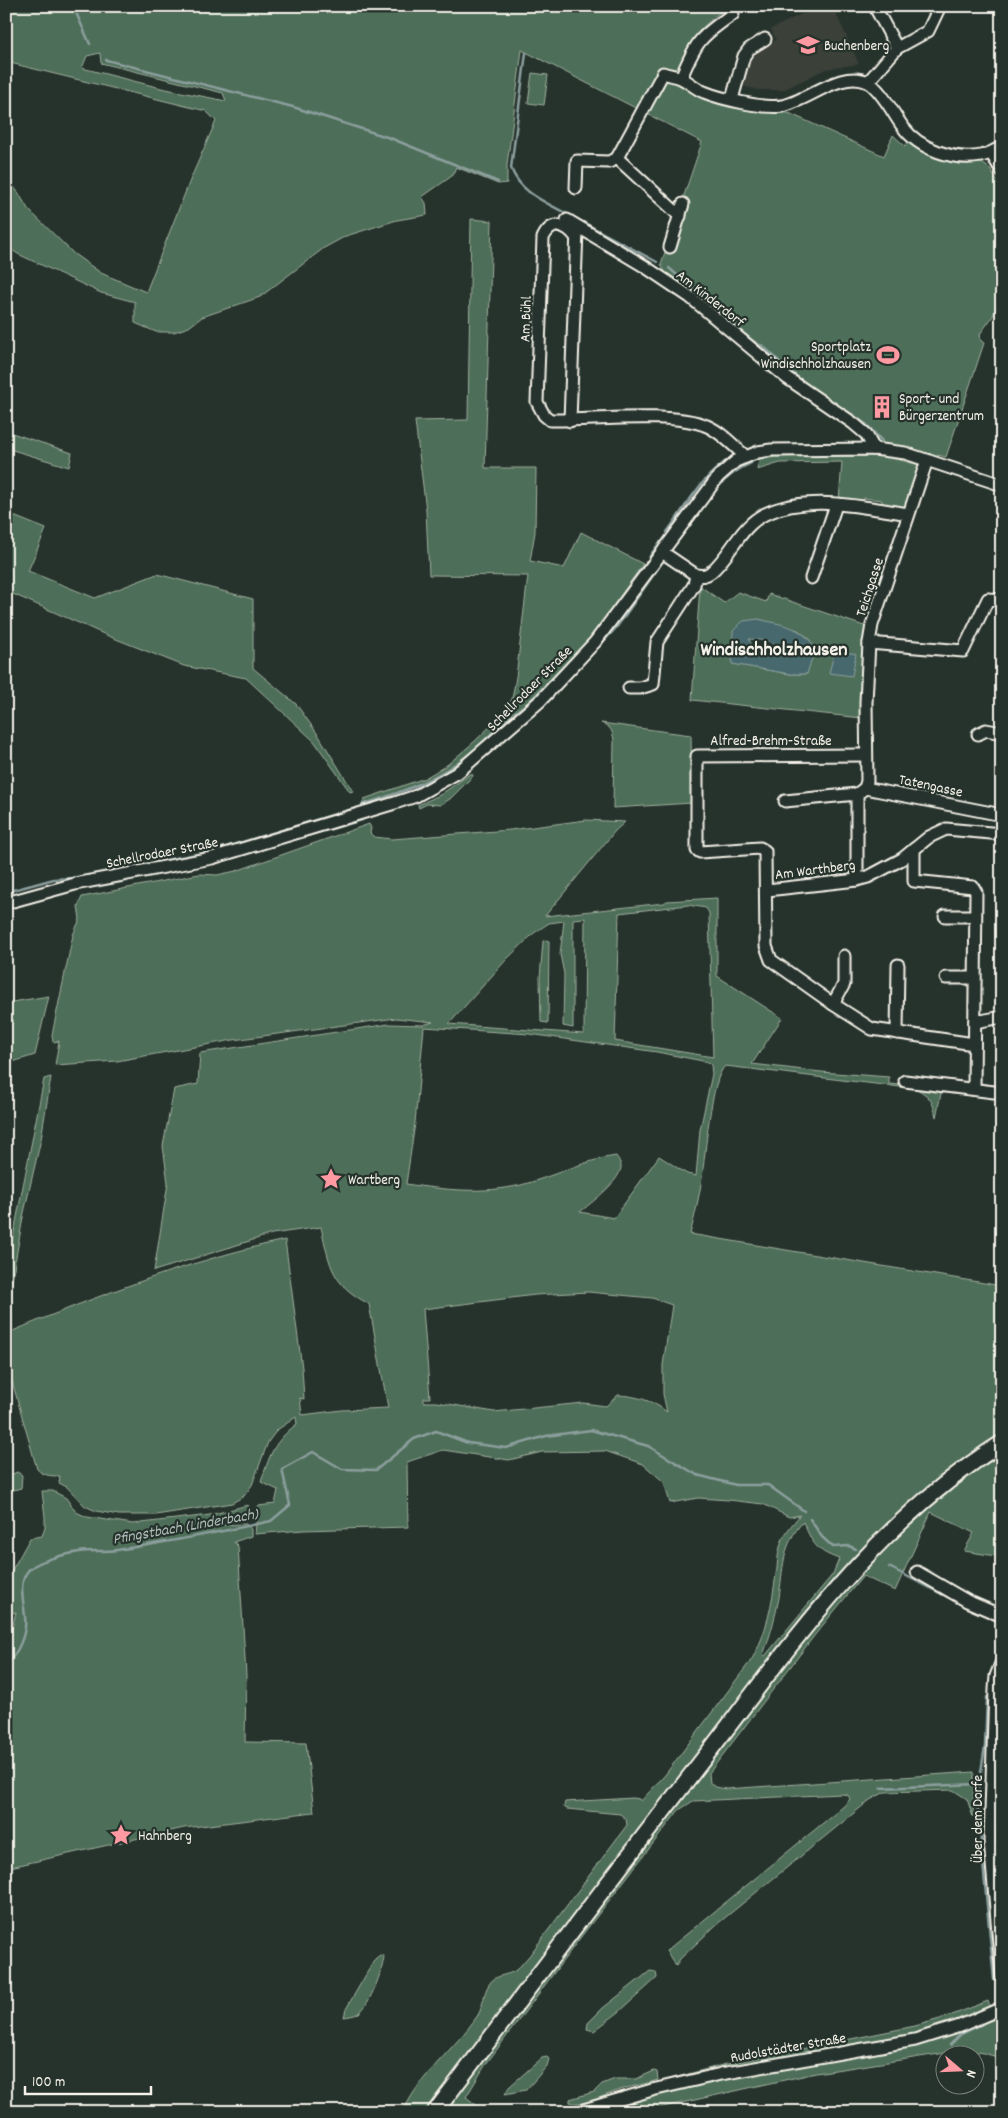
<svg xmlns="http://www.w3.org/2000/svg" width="1008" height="2118" viewBox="0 0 1008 2118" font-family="Dekko,sans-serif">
	<rect width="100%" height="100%" fill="#26332d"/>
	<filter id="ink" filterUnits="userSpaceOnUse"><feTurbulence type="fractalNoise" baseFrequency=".02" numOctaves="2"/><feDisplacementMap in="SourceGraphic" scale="10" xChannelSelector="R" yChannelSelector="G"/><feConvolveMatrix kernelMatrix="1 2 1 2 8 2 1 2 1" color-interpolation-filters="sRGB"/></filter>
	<g filter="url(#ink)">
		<polygon fill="#3a3f38" points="818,6 834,9 859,64 826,69 783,90 759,90 741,86 750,56 755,51 776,40 771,29"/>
		<g fill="#4e6e58" stroke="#a1b0a0" fill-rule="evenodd">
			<path d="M6,6H729C699,27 684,44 675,80L791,114L884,156L893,135L905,146L909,141L969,162L982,163L989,168L1002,188V289L993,316L980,334L981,341L984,343L946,457L938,455L935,459L900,447L879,443L868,428L782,368L667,276L661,264L702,142L522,50L507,165V183L498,184L456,167L452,176L422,197L426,203L427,215L397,220L346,236L324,248L260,297L202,317L189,327L174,332H156L135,323V302L101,293L18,254L6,246V178L18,192L28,209L74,254L101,273L146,292L191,178L216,121L206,111L6,62ZM100,53L101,63L223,93L226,101L161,88L82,68L87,56Z"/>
			<polygon points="532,73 548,75 544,105 528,103"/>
			<path d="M471,219L492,221L485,468H536L535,532L530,561L564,568L581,532L643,564L593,634L528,702C506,715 489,737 469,753C437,779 401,792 362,804L364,799L425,778L447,765L474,742L501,716L512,699L516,677L528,576L429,575L426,510L415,421L468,420Z"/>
			<polygon points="6,431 72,453 69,467 6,448"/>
			<polygon points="818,456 883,456 920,465 908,503 905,507 881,506 882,500 864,498 863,503 839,501 842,462 780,463 757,470 759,460 775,457"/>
			<polygon points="6,513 46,529 28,571 95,598 157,574 253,599 253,668 296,704 319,736 353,791 350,792 314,741 246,678 184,666 106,635 6,591"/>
			<path d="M700,586L724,603L738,592L766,602L769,594L867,627L863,649L862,718L692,700ZM758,619L798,630L810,639L807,674H790L733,664Z"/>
			<path d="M601,723L691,735L692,803L613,808L614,740C612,730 611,727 601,723Z"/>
			<polygon points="470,774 472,774 473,776 450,799 440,805 427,804 419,808 418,805 440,795"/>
			<path d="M586,820L625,822L615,831L545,916L664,903L667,901L717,898V976L782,1018L752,1064L821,1072L889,1077V1084L942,1089L936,1117C933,1102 931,1097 917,1089L725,1066C711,1078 705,1156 702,1178C699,1197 695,1216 690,1234L1002,1286V1557L964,1551L974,1533L931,1512L895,1591L863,1576L814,1636L709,1773L710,1783L715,1787L726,1789L974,1772L973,1817L967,1799L953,1790L885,1792L870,1800L716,1925L680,1959L676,1966L666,1951L844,1806L850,1799L848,1795L842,1794L693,1801L679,1810L580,1938L486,2064L466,2097L480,2108L476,2112H403C420,2074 455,2049 478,2015C484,2005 483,1992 490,1983C496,1974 508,1976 516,1970C521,1966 525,1960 529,1956L627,1825L626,1819L620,1814L567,1809L564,1807L565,1802L633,1798L639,1799L641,1801L665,1775L752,1659C767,1633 772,1603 776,1574C778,1565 777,1556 780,1547C783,1534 792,1525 800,1515L789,1517L763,1504L729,1500L698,1498L670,1503L664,1482L643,1464L605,1451L542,1452L509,1460L443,1450L407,1462L408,1527L303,1530L255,1534L258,1506L275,1504L278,1490L261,1482C270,1455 273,1442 297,1424L296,1417L277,1430L268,1442L252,1485L244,1496L232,1503L156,1515H119L96,1511L85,1506L67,1487L59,1483L60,1476C52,1476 43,1476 37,1469L6,1360V1273L44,1079L51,1077L41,1139L23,1217L7,1309L8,1333C97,1296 190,1260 285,1240L302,1368L304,1399L300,1398L302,1415L342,1410L388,1408L369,1304C331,1284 330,1266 321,1227L272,1234L154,1271L168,1183L163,1146L174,1089L198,1084L200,1053L389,1024L423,1025L433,1022L396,1018L233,1040L117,1061L55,1065L59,1041L53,1042L52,1035L73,935L80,919L78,906L82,897L199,874L217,875L236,871L369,824L371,828L370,833L374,837L392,839L510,830ZM688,905L706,908L709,913L713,1057L615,1041L619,913ZM585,918L584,1034L449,1024L506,960L534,933L549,923L564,921L560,954L564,974L563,1026L573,1028V919ZM424,1027L529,1034L657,1052L708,1062L711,1065L712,1074L700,1130L696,1176L687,1174L659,1156L614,1218L580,1212C591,1203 616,1184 620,1171C623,1166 619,1160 616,1156C583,1160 553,1177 521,1185C483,1194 445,1190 406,1184L415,1123ZM588,1292L652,1298L672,1305L663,1365V1394L667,1412C652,1400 636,1396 618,1395L606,1406L583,1403L494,1412L437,1402H424V1398H430L423,1309L535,1295ZM803,1522C813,1544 816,1551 839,1559L833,1574L765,1656L763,1655C770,1637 775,1618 779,1598C783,1570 782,1544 803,1522Z"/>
			<polygon points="546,940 549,941 548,1023 541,1022 540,978 543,941"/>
			<polygon points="49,996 35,1055 6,1064 6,1003"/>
			<polygon points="17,1472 22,1475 21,1488 6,1492 6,1477"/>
			<polygon points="42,1491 53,1491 66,1498 76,1512 87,1517 133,1524 210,1515 248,1505 250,1509 247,1514 213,1521 212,1525 246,1524 251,1529 251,1536 234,1542 238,1546 246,1675 245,1742 306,1743 314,1812 184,1828 6,1868 6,1651 9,1648 9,1640 16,1612 6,1615 6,1581 30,1538 42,1536 45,1528 45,1517"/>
			<path d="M380,1955L384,1956C383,1970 370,2004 359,2013C354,2016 349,2016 344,2017L346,2009L375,1959Z"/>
			<polygon points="650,1971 656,1972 657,1978 619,2012 594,2031 587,2029 588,2023 603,2008"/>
			<polygon points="988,2001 1002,2045 1002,2064 994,2056 983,2053 971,2051 939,2054 816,2073 641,2112 557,2112 621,2092 722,2065 915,2026 947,2017"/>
			<polygon points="547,2057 549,2059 547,2066 526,2090 505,2094 509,2087 542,2058"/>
			<path d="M654,2071L657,2072L658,2080C646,2084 632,2086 620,2090C606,2094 584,2107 570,2102V2099L594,2092L602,2084L615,2079H636Z"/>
		</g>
		<g fill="#47696d" stroke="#8c9f9e" fill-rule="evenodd">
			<path d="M758,619C782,625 801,625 815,648L807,674H790L732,664L733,631L743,621ZM749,639L768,641L776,646L773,651L759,653L754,649Z"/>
			<polygon points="835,650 856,654 852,676 829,673"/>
		</g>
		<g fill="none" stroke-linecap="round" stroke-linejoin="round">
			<g stroke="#8c9f9e" stroke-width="2.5">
				<polyline points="73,6 90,44"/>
				<path d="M526,53L511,168C520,193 546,202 567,214"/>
				<polyline points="106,60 293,107 390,138 498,182"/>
				<polyline points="581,221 657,262"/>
				<polyline points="669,268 739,330 757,344 763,346 786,368"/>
				<polyline points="792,373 819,393"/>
				<polyline points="825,397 866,424 882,441"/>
				<path d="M667,532C685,508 704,473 731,458"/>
				<path d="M677,542C698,514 717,477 751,463"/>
				<polyline points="650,556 660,542"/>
				<polyline points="618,602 643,566"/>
				<polyline points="593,634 606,618"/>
				<polyline points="545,705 616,628 659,567"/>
				<path d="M362,805C401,793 437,780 470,754C489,738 507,716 529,703L584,645"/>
				<polyline points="211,864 362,820"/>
				<polyline points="136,879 198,866"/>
				<polyline points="88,888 127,881"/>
				<polyline points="6,892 54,879 72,878 212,851 352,809"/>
				<polyline points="6,909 14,906"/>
				<polyline points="810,1519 822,1537 833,1547 849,1546 856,1549"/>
				<polyline points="889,1567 959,1603"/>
				<path d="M6,1665C18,1653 27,1634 25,1617C24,1602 18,1585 27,1572C34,1561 66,1554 79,1552C92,1550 105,1552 117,1550C168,1542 220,1532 271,1521L290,1505L282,1469L313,1452L342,1469L376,1470L414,1439L436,1431L468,1443L506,1448L546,1436L591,1430L648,1446L697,1475L736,1485H768L804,1511"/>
				<polyline points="981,1772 985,1746 987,1697"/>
				<polyline points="979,1781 977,1799 994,1980"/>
				<polyline points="880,1788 978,1784"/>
				<polyline points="950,2045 961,2034 982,2024"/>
			</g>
			<defs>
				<g id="minor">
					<polyline points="875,7 897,48"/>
					<path d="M681,78C696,41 701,36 733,14"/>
					<polyline points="868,82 897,48 928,31 940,6"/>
					<polyline points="732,99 744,56 749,49 765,39"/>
					<polyline points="991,153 1002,171"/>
					<polyline points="617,158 680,216"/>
					<path d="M576,188L577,161L609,162L617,158L663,73C669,75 676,76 681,78C689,82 696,89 704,92C721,99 765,109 782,106C808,101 841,69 868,82C881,89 894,115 903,127C919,149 954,161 981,156C988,155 995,150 1002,147"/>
					<polyline points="567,220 644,266 690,297 787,378 853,423 866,434 874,449"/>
					<path d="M576,237C565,223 551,221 543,238L537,402L544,415L550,420C592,421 670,411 707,426C721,432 734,446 746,457"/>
					<polyline points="670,247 683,204"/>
					<polyline points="570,421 577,230"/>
					<path d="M662,552L696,575C702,576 706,576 711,572C731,555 740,526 765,514C808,494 864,507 908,514"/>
					<polyline points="811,578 836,505"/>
					<polyline points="869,643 963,651 988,599 1002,600"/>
					<polyline points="629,688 640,688 653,684 657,642 694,585 696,575"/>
					<polyline points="978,734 986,730 1002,733"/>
					<polyline points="866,755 697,756 697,850 700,852 760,848 765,851 766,946 771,960 833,1004 872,1029 974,1044"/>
					<polyline points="865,788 867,781 866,702 869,643 872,625 927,460"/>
					<polyline points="785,801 857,794"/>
					<polyline points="914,849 914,881 973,887 976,892 974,1089"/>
					<polyline points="857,880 857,794 865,788 1002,815"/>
					<polyline points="767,890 857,880 868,877 902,859 929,837 946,829 1002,834"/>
					<polyline points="6,903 75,884 212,858 395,803 416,796 457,773 540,701 595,642 718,477 736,461 758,452 771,450 874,449 905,453 1002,485"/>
					<polyline points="945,916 975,916"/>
					<polyline points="946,978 975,978"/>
					<polyline points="833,1004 844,984 844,956"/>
					<polyline points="975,1022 1002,1017"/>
					<polyline points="897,1033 898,965"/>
					<polyline points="905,1081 1002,1093"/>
					<polyline points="917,1572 967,1601 1002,1616"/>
					<polyline points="1002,1661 996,1676 995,1689 990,1841 1002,1977"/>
					<polyline points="577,2112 652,2090 721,2074 915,2040 960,2026 1002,2008"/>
				</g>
				<path id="major" d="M435,2112C526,1991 618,1869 711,1749C799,1634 877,1522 1002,1443"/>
			</defs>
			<use href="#minor" stroke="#f4f1e8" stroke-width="15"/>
			<use href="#major" stroke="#f4f1e8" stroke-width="19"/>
			<use href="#minor" stroke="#26332d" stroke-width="11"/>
			<use href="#major" stroke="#26332d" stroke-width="15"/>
		</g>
	</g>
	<defs>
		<symbol id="school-bare" viewBox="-9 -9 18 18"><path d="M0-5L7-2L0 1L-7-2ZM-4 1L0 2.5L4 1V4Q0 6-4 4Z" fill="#ff9aa2" stroke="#26332d" stroke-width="2.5" paint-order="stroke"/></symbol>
		<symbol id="stadium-bare" viewBox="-9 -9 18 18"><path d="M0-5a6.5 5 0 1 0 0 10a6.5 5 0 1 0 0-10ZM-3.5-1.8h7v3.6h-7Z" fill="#ff9aa2" stroke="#26332d" stroke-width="2.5" paint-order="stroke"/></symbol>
		<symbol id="building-bare" viewBox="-9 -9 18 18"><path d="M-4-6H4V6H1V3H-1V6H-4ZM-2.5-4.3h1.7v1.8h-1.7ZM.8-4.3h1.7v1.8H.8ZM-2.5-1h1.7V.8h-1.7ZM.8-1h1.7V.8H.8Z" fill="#ff9aa2" stroke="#26332d" stroke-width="2.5" paint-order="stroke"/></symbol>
		<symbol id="sight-bare" viewBox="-9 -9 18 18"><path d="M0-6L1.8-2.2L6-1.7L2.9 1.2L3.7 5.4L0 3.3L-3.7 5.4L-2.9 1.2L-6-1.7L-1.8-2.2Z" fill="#ff9aa2" stroke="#26332d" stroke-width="2.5" paint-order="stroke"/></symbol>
	</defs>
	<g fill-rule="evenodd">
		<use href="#school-bare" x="792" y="29" width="32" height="32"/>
		<use href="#stadium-bare" x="872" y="339" width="32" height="32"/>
		<use href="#building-bare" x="866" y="391" width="32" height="32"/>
		<use href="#sight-bare" x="315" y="1163" width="32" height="32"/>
		<use href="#sight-bare" x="105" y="1819" width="32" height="32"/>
	</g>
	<g text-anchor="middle" stroke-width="4.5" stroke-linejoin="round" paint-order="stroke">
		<g font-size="15" fill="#f4f1e8" stroke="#26332d" text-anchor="start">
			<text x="824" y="50">Buchenberg</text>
			<text x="871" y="351" text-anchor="end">Sportplatz<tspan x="871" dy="17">Windischholzhausen</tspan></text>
			<text x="899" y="403">Sport- und<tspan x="899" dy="17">Bürgerzentrum</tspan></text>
			<text x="348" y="1184">Wartberg</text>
			<text x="138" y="1840">Hahnberg</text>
		</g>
		<g font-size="15" fill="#f4f1e8" stroke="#26332d">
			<text transform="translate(711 298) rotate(38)" y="5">Am Kinderdorf</text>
			<text transform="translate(525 319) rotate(-88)" y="5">Am Bühl</text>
			<text transform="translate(869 587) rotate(-72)" y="5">Teichgasse</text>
			<text transform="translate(529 688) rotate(-45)" y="5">Schellrodaer Straße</text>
			<text x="771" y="745">Alfred-Brehm-Straße</text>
			<text transform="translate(931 785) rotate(12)" y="5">Tatengasse</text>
			<text transform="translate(162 852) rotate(-11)" y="5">Schellrodaer Straße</text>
			<text transform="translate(815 869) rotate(-7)" y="5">Am Warthberg</text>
			<text transform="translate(977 1819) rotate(-90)" y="5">Über dem Dorfe</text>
			<text transform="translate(788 2047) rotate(-10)" y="5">Rudolstädter Straße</text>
		</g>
		<g font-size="16" font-style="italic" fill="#afbbb7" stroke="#26332d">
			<text transform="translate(185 1525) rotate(-10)" y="6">Pfingstbach (Linderbach)</text>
		</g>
		<g font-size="20" font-weight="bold" fill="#f4f1e8" stroke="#26332d">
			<text x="774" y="655">Windischholzhausen</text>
		</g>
	</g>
	<rect width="1008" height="2118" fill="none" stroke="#26332d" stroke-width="25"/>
	<rect x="12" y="12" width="983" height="2093" fill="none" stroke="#f4f1e8" stroke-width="2" filter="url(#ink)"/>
	<g transform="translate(960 2070) rotate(109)"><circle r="24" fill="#26332d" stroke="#787f78"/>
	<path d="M0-4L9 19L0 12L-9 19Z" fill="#ff9aa2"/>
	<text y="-8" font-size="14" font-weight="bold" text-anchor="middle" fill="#f4f1e8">N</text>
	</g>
	<path d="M25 2086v8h126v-8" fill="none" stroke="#f4f1e8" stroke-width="2.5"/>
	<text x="32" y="2086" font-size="15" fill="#f4f1e8" stroke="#26332d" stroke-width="4" paint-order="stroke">100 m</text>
</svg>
